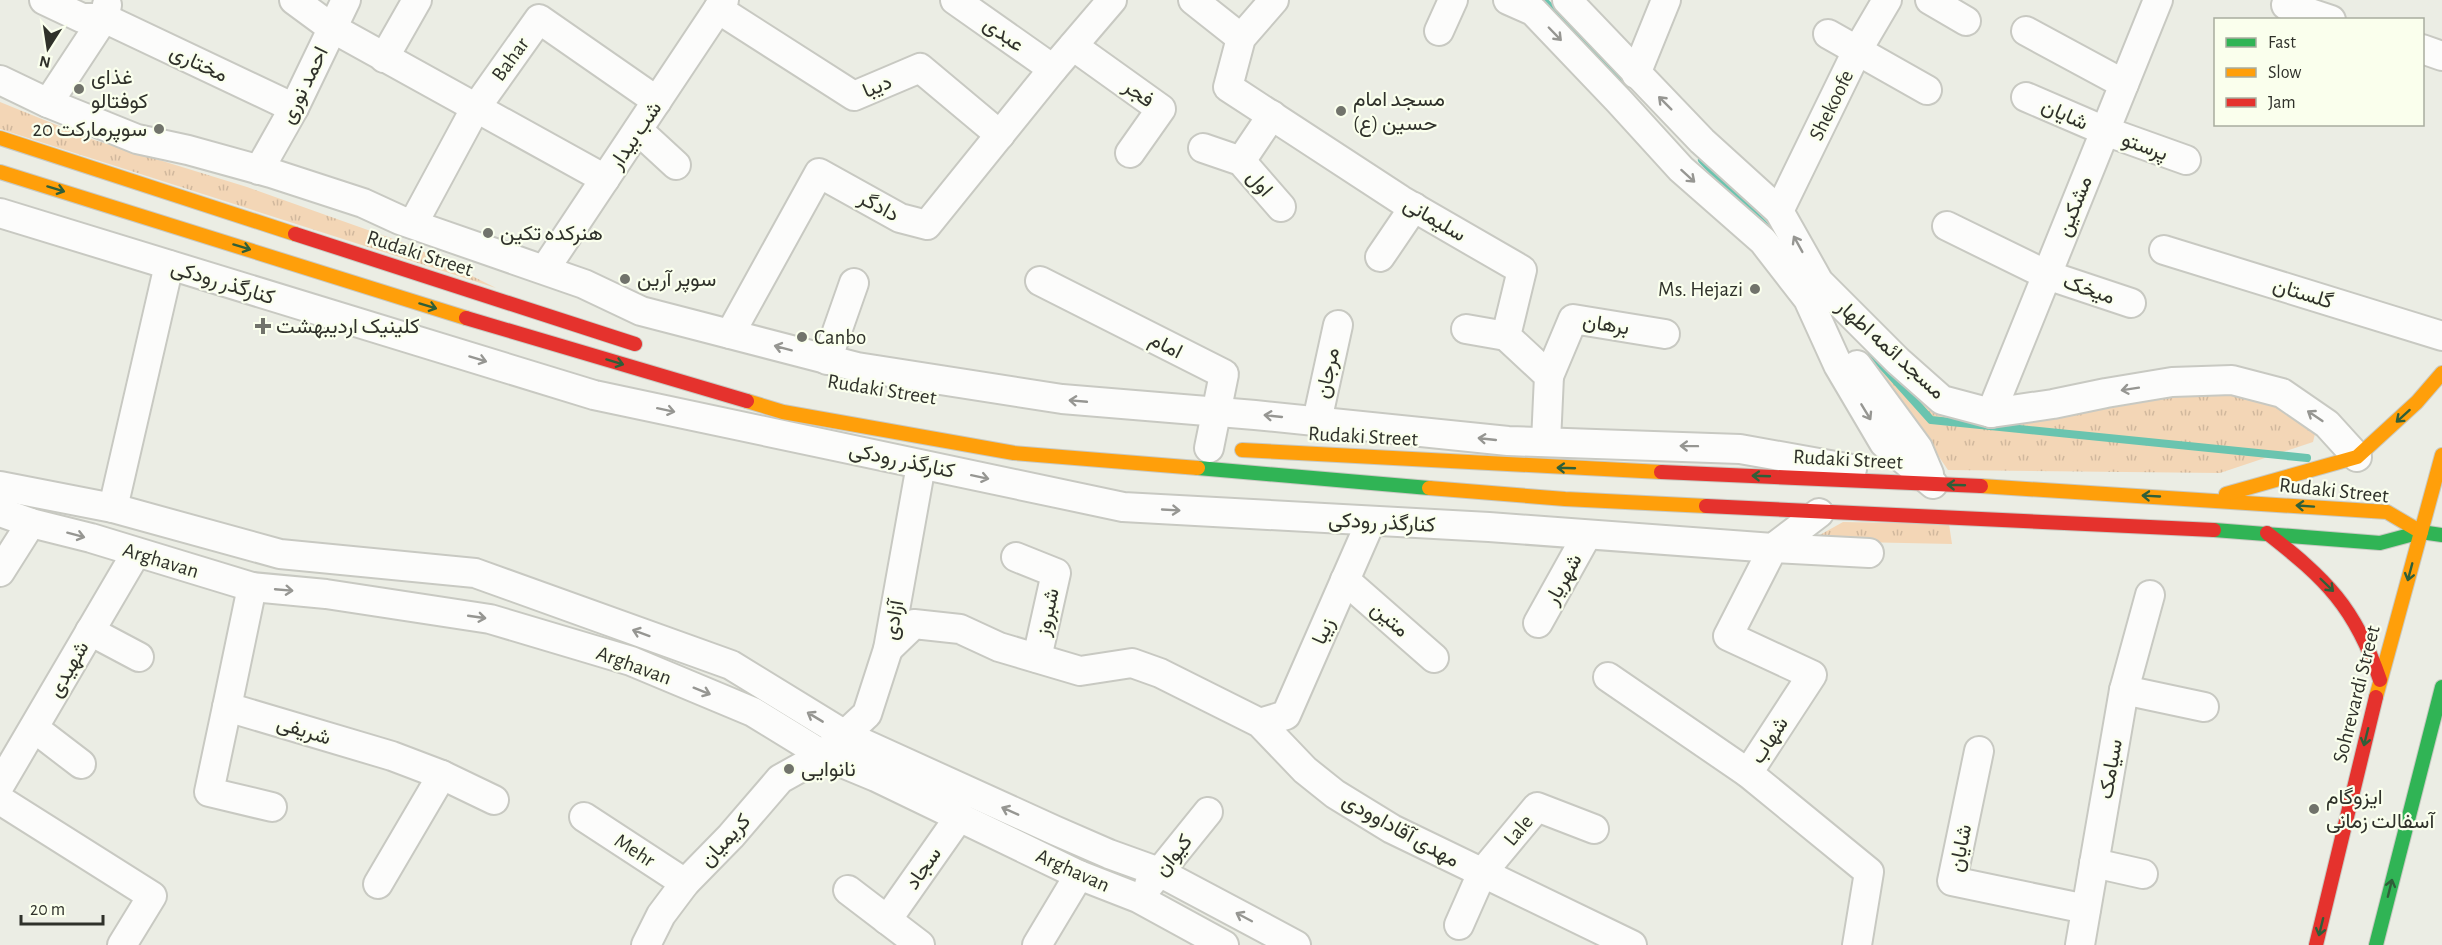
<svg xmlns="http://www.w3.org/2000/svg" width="2442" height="945" viewBox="0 0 2442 945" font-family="'Alegreya Sans',Vazirmatn,sans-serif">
	<defs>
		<pattern id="grass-tufts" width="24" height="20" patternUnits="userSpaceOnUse" patternTransform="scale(1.5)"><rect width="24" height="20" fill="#f3d6b6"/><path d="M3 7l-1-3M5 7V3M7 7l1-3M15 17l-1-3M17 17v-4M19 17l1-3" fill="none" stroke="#d1b89d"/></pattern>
	</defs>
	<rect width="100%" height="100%" fill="#ebede4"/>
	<g fill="url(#grass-tufts)">
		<polygon points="0,102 91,139 247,187 410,245 496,288 0,129"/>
		<polygon points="1842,315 1940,403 2230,384 2318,422 2313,442 2220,473 1948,470"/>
		<polygon points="1843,522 1949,524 1952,544 1809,541"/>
	</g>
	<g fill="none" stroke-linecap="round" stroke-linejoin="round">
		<g stroke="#6ac4af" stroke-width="8">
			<polyline points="1543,0 1628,84"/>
			<polyline points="1702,160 1772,233"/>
			<polyline points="1872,354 1931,420 2307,458"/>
		</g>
		<defs>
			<g id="street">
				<polyline points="44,0 82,18 104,18 294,108"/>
				<polyline points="294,0 332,28 605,179"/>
				<polyline points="955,0 1053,69"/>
				<polyline points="1193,0 1241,38"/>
				<polyline points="1274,0 1241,38 1228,87 1401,200 1522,270 1506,336 1549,376 1546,442"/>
				<polyline points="1508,0 1533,11 1619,101 1681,169 1763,241 1808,299 1838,365 1884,443 1933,484"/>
				<polyline points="1567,0 1702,141 1779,211 1819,282 1898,361 1942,400 1991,413 2053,404 2106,393 2172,382 2232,380 2282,393 2327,424 2357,457"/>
				<polyline points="1930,0 1966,21"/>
				<polyline points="2286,5 2331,20"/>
				<polyline points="718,9 854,96 920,68 1000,135"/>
				<polyline points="1439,31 1453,0"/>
				<polyline points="2026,31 2124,84"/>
				<polyline points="1828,34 1927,90"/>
				<polyline points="1073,46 1161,109 1130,153"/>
				<polyline points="2422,49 2442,56"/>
				<polyline points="384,58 417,0"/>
				<polyline points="1636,74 1666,0"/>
				<polyline points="0,80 48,103 137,139 188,150 271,173 363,203 400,220 584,284 641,311 857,367 1062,399 1255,415 1508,441 1740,449 1852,469"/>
				<polyline points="2026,97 2105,131 2186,160"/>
				<polyline points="48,103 104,18 107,5"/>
				<polyline points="638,130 676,165"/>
				<polyline points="1203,148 1241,161 1281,207"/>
				<polyline points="1241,161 1272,115"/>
				<polyline points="259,170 294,108 346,0"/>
				<polyline points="1779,211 1857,51 1887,0"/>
				<polyline points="0,213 594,395 1123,507 1489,527 1773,548 1819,513"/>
				<polyline points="413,224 475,109 539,19 657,101"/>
				<polyline points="1947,226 2047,275 2131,303"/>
				<polyline points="2164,250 2442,336"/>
				<polyline points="1380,257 1414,207"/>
				<polyline points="545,269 724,0"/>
				<polyline points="1040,281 1224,374 1209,448"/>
				<polyline points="1466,329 1506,336"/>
				<polyline points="730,334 819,173 900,218 927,225 1053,69 1112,0"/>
				<polyline points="827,360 854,283"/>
				<polyline points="1857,365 1918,448 1929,474"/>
				<polyline points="1549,376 1573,319 1665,334"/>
				<polyline points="1991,413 2158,0"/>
				<polyline points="1317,421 1338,325"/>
				<polyline points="0,486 113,508 280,554 475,573 731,665 845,735 1054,830 1109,854 1159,872 1296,945"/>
				<polyline points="113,508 169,265"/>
				<polyline points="0,512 31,523 91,538 252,587 326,594 490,619 631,661 753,712 823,755 876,777 1079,875 1138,898 1224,945"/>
				<polyline points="1016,557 1056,573 1037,658"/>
				<polyline points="0,572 31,523"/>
				<polyline points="1345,580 1434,658"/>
				<polyline points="252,587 227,707 392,756 442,775 494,800"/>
				<polyline points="1538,623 1587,535"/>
				<polyline points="90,631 139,657"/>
				<polyline points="888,649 914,624 960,629 999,647 1080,671 1132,663 1160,673 1260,723 1305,770 1335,794 1392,829 1632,945"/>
				<polyline points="1608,677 1748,773"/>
				<polyline points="2124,690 2204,707"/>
				<polyline points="227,707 209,792 272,807"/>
				<polyline points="1260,723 1286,715 1371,521"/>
				<polyline points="34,728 81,764"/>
				<polyline points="1979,751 1952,881 2086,909"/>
				<polyline points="0,785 136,553"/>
				<polyline points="0,800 152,896 122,945"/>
				<polyline points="584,817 685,883"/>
				<polyline points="2094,863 2143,874"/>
				<polyline points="378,884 442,775"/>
				<polyline points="1149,885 1208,812"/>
				<polyline points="848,890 920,945"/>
				<polyline points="887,920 960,816"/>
				<polyline points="1459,925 1482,873 1537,807 1594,829"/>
				<polyline points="646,945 661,915 685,883 731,836 780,779 823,755 867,714 888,649 921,465"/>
				<polyline points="1037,945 1079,875"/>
				<polyline points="1857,945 1869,872 1748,773 1812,675 1728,636 1773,548 1869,553"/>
				<polyline points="2080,945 2124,690 2150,595"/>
			</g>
			<g id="fast">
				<polyline points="1198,468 1429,488"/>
				<polyline points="2214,530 2380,543 2421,532 2442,535"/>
				<polyline points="2376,945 2442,687"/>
			</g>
			<g id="slow">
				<polyline points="0,138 295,234"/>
				<polyline points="0,172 466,318"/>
				<polyline points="747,401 783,412 1014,453 1198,468"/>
				<polyline points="1242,450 1661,472"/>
				<polyline points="1981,486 2387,512 2421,532"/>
				<polyline points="1429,488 1565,499 1706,506"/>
				<polyline points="2226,494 2357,457 2417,402 2442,373"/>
				<polyline points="2376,697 2442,455"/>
			</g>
			<g id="jam">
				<polyline points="295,234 635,344"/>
				<polyline points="466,318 747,401"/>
				<polyline points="1661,472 1981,486"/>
				<polyline points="1706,506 2214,530"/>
				<path d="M2267,533C2326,579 2355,607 2380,680"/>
				<polyline points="2316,945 2376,697"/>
			</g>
		</defs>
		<use href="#street" stroke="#c8c9c2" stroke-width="32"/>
		<use href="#fast" stroke="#c8c9c2" stroke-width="16"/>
		<use href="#slow" stroke="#c8c9c2" stroke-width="16"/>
		<use href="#jam" stroke="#c8c9c2" stroke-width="16"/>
		<use href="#street" stroke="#fcfcfb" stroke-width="28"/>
		<use href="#fast" stroke="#30b455" stroke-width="14"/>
		<use href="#slow" stroke="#ff9f0a" stroke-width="14"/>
		<use href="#jam" stroke="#e5322d" stroke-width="14"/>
	</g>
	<defs><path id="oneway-shaft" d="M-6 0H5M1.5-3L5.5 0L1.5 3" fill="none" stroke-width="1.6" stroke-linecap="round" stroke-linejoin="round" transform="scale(1.5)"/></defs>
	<g stroke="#969692">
		<use href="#oneway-shaft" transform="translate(1555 34) rotate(46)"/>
		<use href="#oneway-shaft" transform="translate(1665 103) rotate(-135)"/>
		<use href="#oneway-shaft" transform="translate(1688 176) rotate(42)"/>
		<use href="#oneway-shaft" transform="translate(1798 244) rotate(-119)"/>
		<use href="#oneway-shaft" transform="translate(783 348) rotate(-165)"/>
		<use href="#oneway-shaft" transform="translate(478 359) rotate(17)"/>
		<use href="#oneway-shaft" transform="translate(2130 389) rotate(171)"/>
		<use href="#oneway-shaft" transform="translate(1078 401) rotate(-175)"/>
		<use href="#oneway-shaft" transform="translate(666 410) rotate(12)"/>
		<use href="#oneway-shaft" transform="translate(1866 412) rotate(59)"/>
		<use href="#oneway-shaft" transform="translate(1273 416) rotate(-174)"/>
		<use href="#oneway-shaft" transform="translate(2315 416) rotate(-146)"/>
		<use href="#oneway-shaft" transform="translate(1487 439) rotate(-174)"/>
		<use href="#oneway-shaft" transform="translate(1689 446) rotate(-179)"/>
		<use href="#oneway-shaft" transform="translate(980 477) rotate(12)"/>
		<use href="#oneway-shaft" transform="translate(1171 510) rotate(3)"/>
		<use href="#oneway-shaft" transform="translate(76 535) rotate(15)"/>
		<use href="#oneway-shaft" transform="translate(284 590) rotate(5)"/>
		<use href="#oneway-shaft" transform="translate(477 617) rotate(8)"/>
		<use href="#oneway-shaft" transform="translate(641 633) rotate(-160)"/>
		<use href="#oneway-shaft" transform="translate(702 691) rotate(22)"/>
		<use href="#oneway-shaft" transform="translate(815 717) rotate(-149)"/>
		<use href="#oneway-shaft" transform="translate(1010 811) rotate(-156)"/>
		<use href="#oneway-shaft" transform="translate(1244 917) rotate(-152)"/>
	</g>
	<g stroke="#2f5f39">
		<use href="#oneway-shaft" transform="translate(56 189) rotate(17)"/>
		<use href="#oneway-shaft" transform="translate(242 247) rotate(17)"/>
		<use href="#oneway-shaft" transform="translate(428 306) rotate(17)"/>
		<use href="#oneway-shaft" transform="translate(615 362) rotate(17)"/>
		<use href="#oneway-shaft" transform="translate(2403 416) rotate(138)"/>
		<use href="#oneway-shaft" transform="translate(1566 468) rotate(-178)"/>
		<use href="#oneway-shaft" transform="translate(1761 476) rotate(-178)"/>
		<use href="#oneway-shaft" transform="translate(1956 485) rotate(-178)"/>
		<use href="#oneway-shaft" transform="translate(2151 496) rotate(-177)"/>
		<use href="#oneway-shaft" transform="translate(2305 506) rotate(-176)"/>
		<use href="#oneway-shaft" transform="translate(2410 572) rotate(105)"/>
		<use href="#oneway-shaft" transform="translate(2327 585) rotate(44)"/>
		<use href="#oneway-shaft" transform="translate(2366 737) rotate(104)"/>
		<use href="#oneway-shaft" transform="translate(2390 888) rotate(-76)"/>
		<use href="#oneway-shaft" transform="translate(2321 927) rotate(104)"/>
	</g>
	<g fill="#71736b" stroke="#faffed" stroke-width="2">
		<circle cx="79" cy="89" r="6"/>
		<circle cx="1341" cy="111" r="6"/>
		<circle cx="159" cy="129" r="6"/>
		<circle cx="488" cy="233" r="6"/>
		<circle cx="625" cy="279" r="6"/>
		<circle cx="1755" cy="289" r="6"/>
		<path d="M260 317h6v6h6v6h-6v6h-6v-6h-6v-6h6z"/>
		<circle cx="802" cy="337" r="6"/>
		<circle cx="789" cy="769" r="6"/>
		<circle cx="2314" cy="809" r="6"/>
	</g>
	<g text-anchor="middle" stroke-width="4.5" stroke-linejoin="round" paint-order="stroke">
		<g font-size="21" fill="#2f312a" stroke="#faffed">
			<text transform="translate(1004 34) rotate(35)" y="7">عبدی</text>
			<text transform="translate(510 59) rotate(-54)" y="7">Bahar</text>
			<text transform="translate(199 63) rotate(25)" y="7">مختاری</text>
			<text transform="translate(304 85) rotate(-64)" y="7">احمد نوری</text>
			<text transform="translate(877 86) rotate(-23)" y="7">دیبا</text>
			<text transform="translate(1139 93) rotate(36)" y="7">فجر</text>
			<text transform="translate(1831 105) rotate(-64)" y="7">Shekoofe</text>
			<text transform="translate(2065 114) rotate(24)" y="7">شایان</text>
			<text transform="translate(635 135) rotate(-56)" y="7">شب بیدار</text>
			<text transform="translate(2145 146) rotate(20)" y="7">پرستو</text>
			<text transform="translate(1260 183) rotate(49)" y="7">اول</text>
			<text transform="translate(879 206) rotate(28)" y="7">دادگر</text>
			<text transform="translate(2074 206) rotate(-68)" y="7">مشکین</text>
			<text transform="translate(1435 219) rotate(30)" y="7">سلیمانی</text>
			<text transform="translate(420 253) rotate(18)" y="7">Rudaki Street</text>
			<text transform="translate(223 282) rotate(17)" y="7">کنارگذر رودکی</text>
			<text transform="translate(2089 289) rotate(19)" y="7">میخک</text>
			<text transform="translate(2303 293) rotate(17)" y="7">گلستان</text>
			<text transform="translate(1606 324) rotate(9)" y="7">برهان</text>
			<text transform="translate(1166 345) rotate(27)" y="7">امام</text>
			<text transform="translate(1891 349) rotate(42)" y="7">مسجد ائمه اطهار</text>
			<text transform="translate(1327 373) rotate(-78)" y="7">مرجان</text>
			<text transform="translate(882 389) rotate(9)" y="7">Rudaki Street</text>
			<text transform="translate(1363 436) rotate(3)" y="7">Rudaki Street</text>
			<text transform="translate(1848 459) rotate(3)" y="7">Rudaki Street</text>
			<text transform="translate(902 460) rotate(12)" y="7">کنارگذر رودکی</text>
			<text transform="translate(2334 490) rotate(6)" y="7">Rudaki Street</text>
			<text transform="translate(1382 522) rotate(3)" y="7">کنارگذر رودکی</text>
			<text transform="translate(161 560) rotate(17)" y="7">Arghavan</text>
			<text transform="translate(1563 579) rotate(-61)" y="7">شهریار</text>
			<text transform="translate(1047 612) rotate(-78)" y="7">شبروز</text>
			<text transform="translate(1390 619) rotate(41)" y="7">متین</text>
			<text transform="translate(893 620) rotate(-80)" y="7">آزادی</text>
			<text transform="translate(1323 631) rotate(-66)" y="7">زیبا</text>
			<text transform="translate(634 665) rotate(20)" y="7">Arghavan</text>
			<text transform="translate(68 669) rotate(-60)" y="7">شهیدی</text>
			<text transform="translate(2356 694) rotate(-76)" y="7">Sohrevardi Street</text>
			<text transform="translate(304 730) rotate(17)" y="7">شریفی</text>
			<text transform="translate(1769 740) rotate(-57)" y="7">شهاب</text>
			<text transform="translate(2110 769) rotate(-80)" y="7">سیامک</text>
			<text transform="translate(1401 830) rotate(29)" y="7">مهدی آقاداوودی</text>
			<text transform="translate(1518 830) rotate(-50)" y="7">Lale</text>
			<text transform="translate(725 840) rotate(-47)" y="7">کریمیان</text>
			<text transform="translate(1960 848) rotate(-79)" y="7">شایان</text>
			<text transform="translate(635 850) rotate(33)" y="7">Mehr</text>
			<text transform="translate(1173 855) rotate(-51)" y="7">کیوان</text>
			<text transform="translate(923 868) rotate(-55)" y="7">سجاد</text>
			<text transform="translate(1073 870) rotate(24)" y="7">Arghavan</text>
		</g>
		<g font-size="21" fill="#2f312a" stroke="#faffed" text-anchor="start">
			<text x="91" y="84">غذای<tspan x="91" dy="24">کوفتالو</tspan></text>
			<text x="1353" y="106">مسجد امام<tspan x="1353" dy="24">حسین (ع)</tspan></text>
			<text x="147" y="136" text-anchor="end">سوپرمارکت 20</text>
			<text x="500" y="240">هنرکده تکین</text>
			<text x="637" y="286">سوپر آرین</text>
			<text x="1743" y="296" text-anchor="end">Ms. Hejazi</text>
			<text x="276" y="333">کلینیک اردیبهشت</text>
			<text x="814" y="344">Canbo</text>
			<text x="801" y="776">نانوایی</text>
			<text x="2326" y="804">ایزوگام<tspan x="2326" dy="24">آسفالت زمانی</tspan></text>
		</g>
	</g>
	<rect x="2214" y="18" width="210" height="108" fill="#faffed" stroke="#a9ad9f" stroke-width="1.5"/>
	<rect x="2226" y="38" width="30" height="9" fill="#30b455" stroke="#a9ad9f" stroke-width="1.5"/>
	<text x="2268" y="48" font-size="18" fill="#2f312a">Fast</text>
	<rect x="2226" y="68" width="30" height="9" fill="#ff9f0a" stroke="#a9ad9f" stroke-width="1.5"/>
	<text x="2268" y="78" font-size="18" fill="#2f312a">Slow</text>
	<rect x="2226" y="98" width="30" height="9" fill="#e5322d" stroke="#a9ad9f" stroke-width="1.5"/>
	<text x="2268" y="108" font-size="18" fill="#2f312a">Jam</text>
	<g transform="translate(48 48) rotate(192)" stroke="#faffed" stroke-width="4.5" paint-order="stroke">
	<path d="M0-4.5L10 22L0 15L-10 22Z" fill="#2f312a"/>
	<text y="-9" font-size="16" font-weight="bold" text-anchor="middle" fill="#2f312a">N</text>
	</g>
	<path d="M21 915v9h82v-9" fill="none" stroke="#2f312a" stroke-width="3"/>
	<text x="30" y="915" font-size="18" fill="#2f312a" stroke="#faffed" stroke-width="4.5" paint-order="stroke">20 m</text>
</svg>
